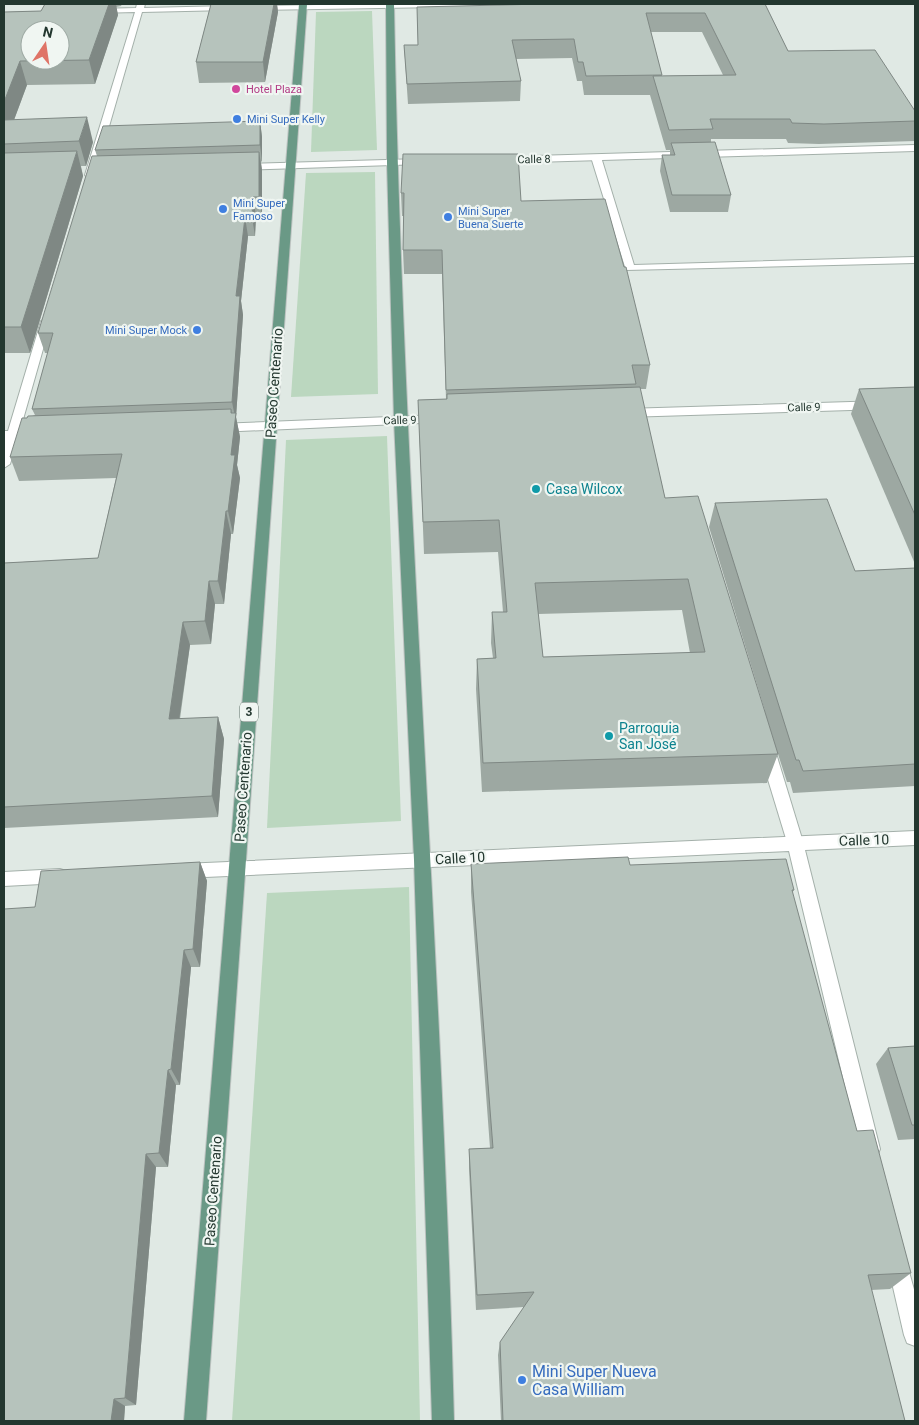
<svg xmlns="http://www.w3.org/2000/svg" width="919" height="1425" viewBox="0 0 919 1425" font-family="Roboto,sans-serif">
	<rect width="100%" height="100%" fill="#e0e9e4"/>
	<g fill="#bbd7bf">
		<polygon points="372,11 377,150 311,152 316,12"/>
		<polygon points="375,172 378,394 291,397 306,173"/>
		<polygon points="387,436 401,821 267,828 286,440"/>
		<polygon points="409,887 420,1421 232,1421 267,893"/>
	</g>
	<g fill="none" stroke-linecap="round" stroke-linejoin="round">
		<defs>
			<g id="service">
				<polygon points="593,155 601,157 634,265 915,257 915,263 626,270 591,157"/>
				<polygon points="767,744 772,746 775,750 803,842 801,847 795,849 789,847 787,842 759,750 762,746"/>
			</g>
			<g id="minor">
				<polygon points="137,4 145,4 144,8 229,6 233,8 229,10 142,12 95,175 87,177 85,175 135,12 97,13 93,11 97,9 136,8"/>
				<polygon points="375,4 507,4 503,6 257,10 253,8 257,6"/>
				<polygon points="915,145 915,151 499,163 494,160 499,157"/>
				<polygon points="421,159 426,162 424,164 242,170 237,167 242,164"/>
				<polygon points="46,318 51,321 20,430 37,429 43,433 37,437 18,438 10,464 4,468 4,431 8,431 41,321"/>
				<polygon points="915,400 915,408 625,417 619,413 625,409"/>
				<polygon points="439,415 445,419 443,422 218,432 212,428 218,424"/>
				<polygon points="915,831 915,845 805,850 880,1149 877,1156 870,1159 863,1156 860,1149 789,851 183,878 177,876 175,871 177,866 183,864"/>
				<polygon points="60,869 66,871 68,876 66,881 60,883 4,886 4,872"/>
				<polygon points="897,1251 904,1254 915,1293 915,1346 907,1343 904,1335 887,1261 890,1254"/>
			</g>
			<g id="primary">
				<polygon points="299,4 307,4 206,1421 184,1421"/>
				<path d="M386,4H394C402,477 442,949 454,1421H432L414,860L394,420L387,163Z"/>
			</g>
		</defs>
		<use href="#service" stroke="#a4b0aa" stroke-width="2"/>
		<use href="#minor" stroke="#a4b0aa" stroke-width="2"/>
		<use href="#primary" stroke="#bdc3c1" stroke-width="2"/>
		<use href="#service" fill="#fff" fill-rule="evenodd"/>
		<use href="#minor" fill="#fff" fill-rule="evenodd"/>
		<use href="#primary" fill="#6a9986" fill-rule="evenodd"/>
	</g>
	<g fill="#9da8a2" fill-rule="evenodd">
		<polygon points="45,4 122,4 121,6 116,7 118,15 95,84 27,85 14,120 93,142 86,166 81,166 83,176 30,353 4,353 4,12 41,11"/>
		<polygon points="211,4 280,4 280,5 277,5 278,12 265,82 199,83 196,62"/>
		<path d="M765,4L788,51L915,111V141L819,144L788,143L786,139H711V142L731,195L728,212H670L660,171L662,155H670V150H666L650,95H584L582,81H577L572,58L516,59L521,81L520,101L408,104L404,45H418L417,7ZM651,32H702L723,75L662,76Z"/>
		<polygon points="260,121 262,137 262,161 261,162 262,170 262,216 256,216 255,236 248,236 241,301 243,315 236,417 240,437 237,465 240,478 233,534 231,534 224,604 215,604 211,644 190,645 180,719 218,717 224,739 218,817 4,828 4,563 98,558 116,478 19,481 10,457 27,418 35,415 32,409 48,353 45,353 38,333 97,156 95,150"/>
		<path d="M401,193L521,201L650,365L646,389H640L665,498L765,711L709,527L715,503L855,571L915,568V786L793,793L790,782H787L778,754L767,783L482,792L476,689L477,659L493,658L491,643L492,612H503L498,552L424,554L418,400L446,399L442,274H404L403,250L404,216H402ZM682,610L690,653L543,657L538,614Z"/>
		<polygon points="915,387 915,564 851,414 859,389"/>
		<polygon points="200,862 207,881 200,967 191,967 180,1085 176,1085 168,1167 156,1167 136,1405 125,1406 124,1421 4,1421 35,907"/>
		<polygon points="471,864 630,865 794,890 792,893 857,1131 911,1273 890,1289 871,1290 905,1421 501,1421 498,1355 500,1342 524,1307 476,1310 469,1169 469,1149 490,1148 471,892"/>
		<polygon points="915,1046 915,1139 898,1140 876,1064 888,1048"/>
	</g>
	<g fill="#7f8884">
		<polygon points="109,4 116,4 118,15 95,84 89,60"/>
		<polygon points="274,4 277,4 278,12 265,82 263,62"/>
		<polygon points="20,61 27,85 5,144 4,144 4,102"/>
		<polygon points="87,117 93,142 86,166 79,141"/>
		<polygon points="260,121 262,137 262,161 260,145"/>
		<polygon points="77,151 83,176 30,353 21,327"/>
		<polygon points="259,152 262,170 262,216 259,197"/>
		<polygon points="253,197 256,216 255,236 252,217"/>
		<polygon points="245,217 248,236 241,301 243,315 236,417 240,437 237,465 240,478 233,534 228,511 231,455 231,409 234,426 235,417 232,402 236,296"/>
		<polygon points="226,511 231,534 224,604 218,581"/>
		<polygon points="209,581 215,604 211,644 205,621"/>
		<polygon points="183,622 190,645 176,741 169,719"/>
		<polygon points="218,717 224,739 218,817 212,796"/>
		<polygon points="200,862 207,881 200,967 193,949"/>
		<polygon points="184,950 191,967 180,1085 171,1069"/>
		<polygon points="168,1070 176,1085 168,1167 159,1153"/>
		<polygon points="146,1154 156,1167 136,1405 125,1398"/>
		<polygon points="114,1399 125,1406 124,1421 111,1421"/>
	</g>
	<g fill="#b6c3bc" stroke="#7f8884" fill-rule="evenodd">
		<path d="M45,4H109L89,60L20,61L4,102V12L41,11ZM30,30H60V60H30Z"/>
		<polygon points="211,4 274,4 263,62 196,62"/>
		<polygon points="543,4 765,4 788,51 875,50 915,111 915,121 824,124 792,123 790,119 710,119 713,129 669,130 653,76 736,75 705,13 646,13 662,75 586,76 583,62 578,62 574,39 512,40 521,81 407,84 404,45 418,45 417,7"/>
		<polygon points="87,117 79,141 4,144 4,120"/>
		<polygon points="260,121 260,145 95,150 103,126"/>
		<polygon points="715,142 731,195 672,195 662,155 675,155 671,143"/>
		<polygon points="77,151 21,327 4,327 4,153"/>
		<polygon points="259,152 259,197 253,197 252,217 245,217 236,296 240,296 232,402 32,409 53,333 38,333 92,156"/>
		<polygon points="403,154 518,154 521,201 605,199 624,267 626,267 650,365 632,365 636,384 446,390 442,250 403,250 404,193 401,193"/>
		<path d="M640,387L665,498L698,496L778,754L483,763L477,659L496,658L492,612H507L499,520L423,522L418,400L447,399V394ZM688,579L705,652L543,657L535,583Z"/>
		<polygon points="915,387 915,515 859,389"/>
		<polygon points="231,409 231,413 236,413 231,455 235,455 228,511 226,511 218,581 209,581 205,621 183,622 169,719 218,717 212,796 4,807 4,563 98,558 122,454 10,457 22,418 27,418 28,416"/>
		<polygon points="827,499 855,571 915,568 915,764 803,771 799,760 796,760 715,503"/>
		<polygon points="628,857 630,865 786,859 794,890 792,890 857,1131 873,1130 911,1273 868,1275 905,1421 503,1421 500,1342 534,1292 477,1295 469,1149 493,1148 471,864"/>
		<polygon points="200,862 193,949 184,950 171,1069 168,1070 159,1153 146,1154 125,1398 114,1399 111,1421 4,1421 4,909 35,907 41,871"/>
		<polygon points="915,1046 915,1125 912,1125 888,1048"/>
	</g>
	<circle fill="#d1479c" stroke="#f0f6f2" stroke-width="2" cx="236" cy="89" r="5"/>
	<g fill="#3f7fe0" stroke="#f0f6f2" stroke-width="2">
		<circle cx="237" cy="119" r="5"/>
		<circle cx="223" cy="209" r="5"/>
		<circle cx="448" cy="217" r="5"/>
		<circle cx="197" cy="330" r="5"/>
		<circle cx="522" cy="1380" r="5"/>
	</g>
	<g fill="#0f9aa8" stroke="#f0f6f2" stroke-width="2">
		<circle cx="536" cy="489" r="5"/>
		<circle cx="609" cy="736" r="5"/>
	</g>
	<g text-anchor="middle" stroke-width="4.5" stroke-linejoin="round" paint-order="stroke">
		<g font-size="11" fill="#b23c85" stroke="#f0f6f2" text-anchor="start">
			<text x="246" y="93">Hotel Plaza</text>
		</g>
		<g font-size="11" fill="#366cbe" stroke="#f0f6f2" text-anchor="start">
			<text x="247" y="123">Mini Super Kelly</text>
			<text x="233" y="207">Mini Super<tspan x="233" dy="13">Famoso</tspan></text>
			<text x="458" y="215">Mini Super<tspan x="458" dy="13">Buena Suerte</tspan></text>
			<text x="187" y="334" text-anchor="end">Mini Super Mock</text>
		</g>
		<g font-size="11" fill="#23372f" stroke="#f0f6f2">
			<text transform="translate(534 159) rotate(-1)" y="4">Calle 8</text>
			<text transform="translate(804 407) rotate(-2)" y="4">Calle 9</text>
			<text transform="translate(400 420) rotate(-2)" y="4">Calle 9</text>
		</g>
		<rect fill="#f0f6f2" stroke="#60706a" stroke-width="1" x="240" y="702.5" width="18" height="19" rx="4"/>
		<g font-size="12" font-weight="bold" fill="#23372f">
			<text x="249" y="716">3</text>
		</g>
		<g font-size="14" fill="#23372f" stroke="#f0f6f2">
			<text transform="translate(274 383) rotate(-86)" y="5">Paseo Centenario</text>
			<text transform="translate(243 787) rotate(-86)" y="5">Paseo Centenario</text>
			<text transform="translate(864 840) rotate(-2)" y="5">Calle 10</text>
			<text transform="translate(460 858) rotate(-3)" y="5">Calle 10</text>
			<text transform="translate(213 1191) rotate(-86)" y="5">Paseo Centenario</text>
		</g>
		<g font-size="14" fill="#0d838f" stroke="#f0f6f2" text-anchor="start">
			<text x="546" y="494">Casa Wilcox</text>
			<text x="619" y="733">Parroquia<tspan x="619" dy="16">San José</tspan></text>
		</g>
		<g font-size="16" fill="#366cbe" stroke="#f0f6f2" text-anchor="start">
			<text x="532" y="1377">Mini Super Nueva<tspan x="532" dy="18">Casa William</tspan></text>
		</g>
	</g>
	<rect width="919" height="1425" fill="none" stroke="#23372f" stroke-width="10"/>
	<g transform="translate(45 45) rotate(13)"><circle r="24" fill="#f0f6f2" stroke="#9eaaa4"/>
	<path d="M0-4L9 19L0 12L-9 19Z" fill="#df7467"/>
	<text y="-8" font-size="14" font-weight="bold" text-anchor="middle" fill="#23372f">N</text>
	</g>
</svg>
